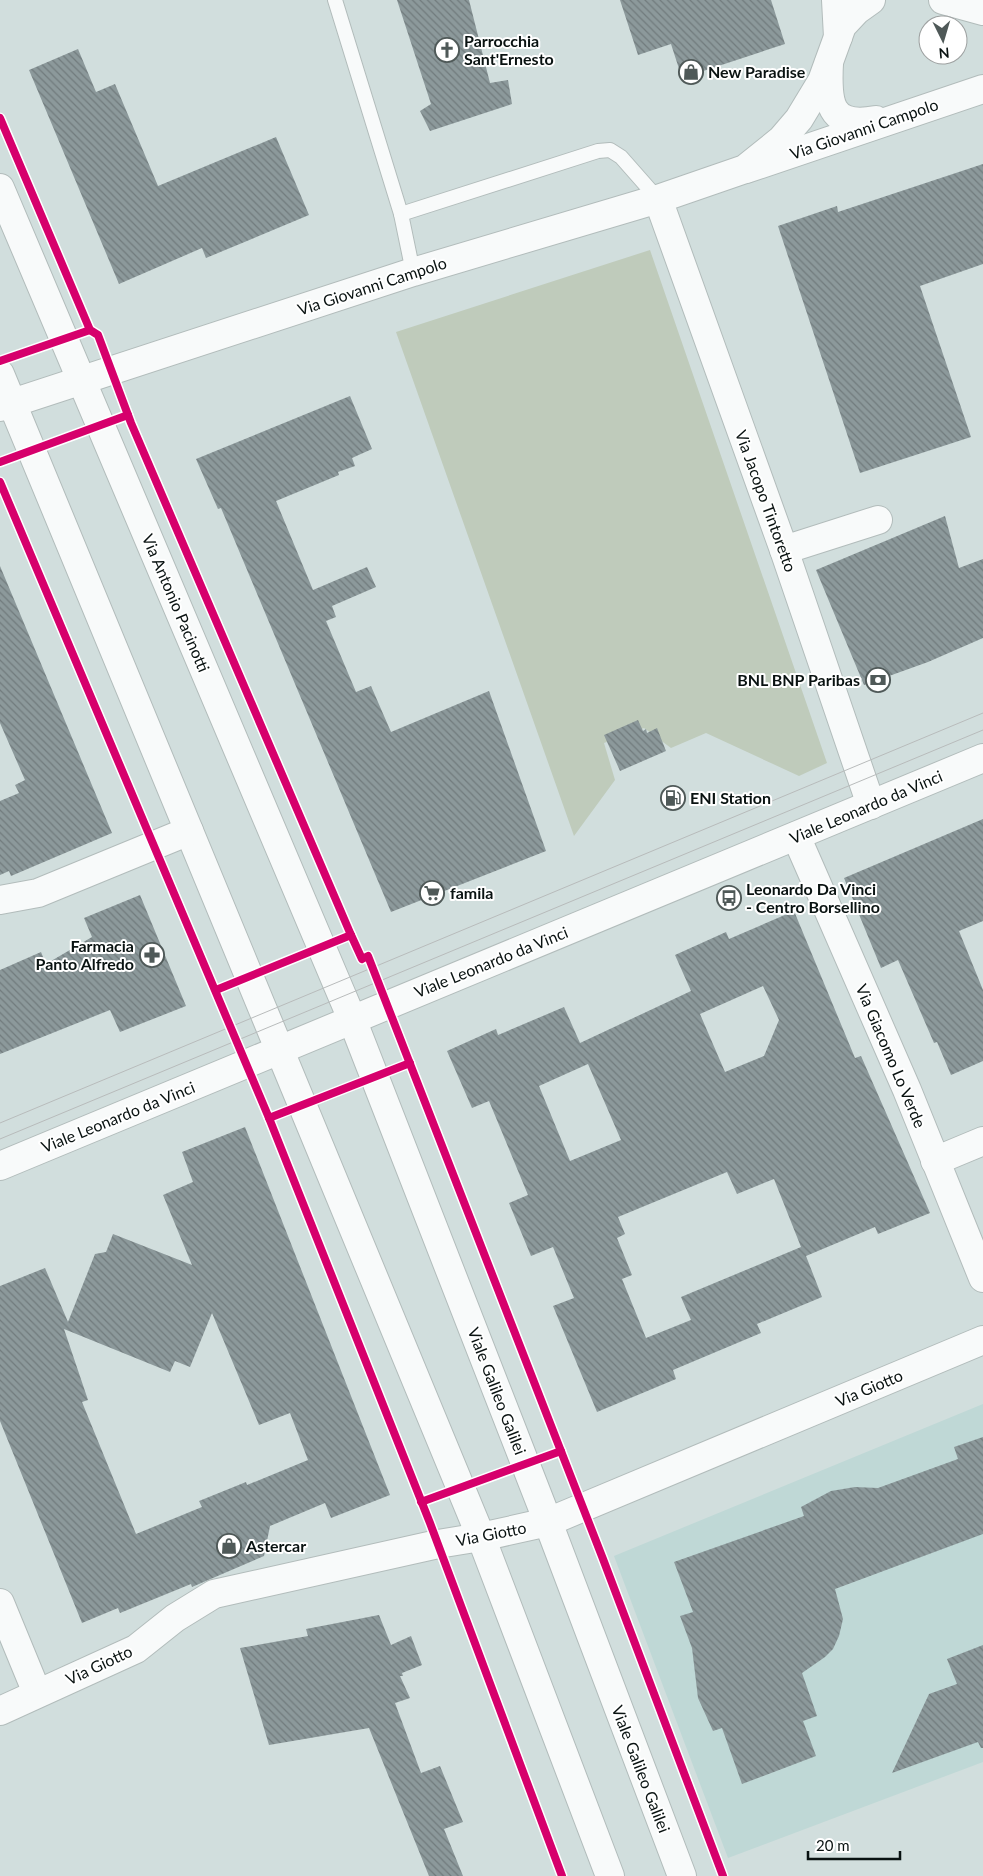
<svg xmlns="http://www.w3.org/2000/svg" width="983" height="1876" viewBox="0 0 983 1876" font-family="Lato,sans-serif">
	<defs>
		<pattern id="building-back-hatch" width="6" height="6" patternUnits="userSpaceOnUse" patternTransform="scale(1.25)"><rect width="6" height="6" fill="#8c999b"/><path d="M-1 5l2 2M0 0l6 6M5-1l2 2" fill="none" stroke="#717b7d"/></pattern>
	</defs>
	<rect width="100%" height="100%" fill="#d1dedd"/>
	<polygon fill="#bfd8d6" points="983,1404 983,1762 728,1858 614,1556"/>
	<polygon fill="#bfcbbb" points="650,250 827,763 799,776 706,733 671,748 644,728 604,743 615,780 574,836 396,332"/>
	<g fill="url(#building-back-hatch)" fill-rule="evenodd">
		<polygon points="397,0 469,0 490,83 508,80 512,104 430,131 420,111 431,104"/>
		<polygon points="620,0 771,0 785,44 682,78 671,44 638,55"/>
		<polygon points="78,49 96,92 115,84 158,186 276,137 309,215 206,258 202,248 119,284 29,70"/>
		<polygon points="983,164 983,264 920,286 971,437 860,473 778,226 837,206 838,212"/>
		<polygon points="350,396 372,449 352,458 355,466 338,472 339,475 276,501 313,590 367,567 376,587 332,606 336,617 326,621 356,692 371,686 391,732 489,691 546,851 391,912 221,508 218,509 196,459"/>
		<polygon points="945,516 959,568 983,559 983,638 928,662 864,685 816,570"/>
		<polygon points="0,566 112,833 11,876 9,871 0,875 0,801 19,793 15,785 25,780 0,723"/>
		<polygon points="638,720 643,731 646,729 647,733 657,728 666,751 620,771 604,735"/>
		<polygon points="983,819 983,921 959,931 983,990 983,1061 951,1075 937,1042 934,1043 898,960 881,968 844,878"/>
		<polygon points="140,895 186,1006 120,1032 110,1010 0,1054 0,970 41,952 46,964 92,937 84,918"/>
		<path d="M794,911L855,1058L861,1056L930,1213L878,1234L875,1227L806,1256L822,1297L757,1324L761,1333L673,1370L676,1379L597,1412L553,1306L574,1298L553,1247L531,1256L509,1203L528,1195L489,1101L472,1108L447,1051L496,1029L498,1035L564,1007L580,1043L691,991L675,955L726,932L729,939ZM763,986L779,1020L764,1056L725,1072L700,1014ZM588,1064L621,1140L570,1161L539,1086ZM727,1172L737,1194L774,1179L801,1247L681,1297L691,1320L646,1338L622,1279L632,1275L617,1238L625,1234L618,1217Z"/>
		<path d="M245,1127L390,1495L331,1518L325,1503L270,1526L264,1556L192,1587L191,1584L120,1613L118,1608L82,1623L0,1421V1286L45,1268L68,1322L95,1254L106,1252L113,1234L192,1265L163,1195L193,1182L182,1152ZM212,1313L259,1425L290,1413L308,1460L247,1485L246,1482L199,1501L202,1507L136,1534L82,1402L88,1400L64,1329L170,1372L175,1361L190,1367Z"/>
		<polygon points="983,1437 983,1534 835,1589 843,1619 839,1636 833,1649 825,1657 802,1673 817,1716 803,1721 816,1756 742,1784 722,1728 713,1731 698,1698 692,1648 680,1616 693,1612 674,1562 804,1516 801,1507 831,1491 855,1487 878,1488 958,1459 954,1447"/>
		<polygon points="379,1615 391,1645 411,1636 422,1665 402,1673 403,1676 400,1676 410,1698 395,1703 421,1773 440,1766 463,1822 444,1829 463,1876 429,1876 369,1728 269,1745 240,1648 308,1636 306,1629"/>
		<polygon points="983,1645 983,1748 981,1748 978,1742 892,1773 929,1694 957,1684 947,1659"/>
	</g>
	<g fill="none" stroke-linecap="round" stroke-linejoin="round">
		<defs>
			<g id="service">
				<polyline points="335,0 401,214 413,272"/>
				<polyline points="401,214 598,151 610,150 621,157 658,199"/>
			</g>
			<g id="minor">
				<polyline points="836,0 838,37"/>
				<path d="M829,63C827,101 828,129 876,120"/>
				<polyline points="746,169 983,89"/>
				<polyline points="0,188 352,1019 548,1522 682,1876"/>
				<polyline points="658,199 784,550 871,805"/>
				<polyline points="0,374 481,1537 610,1876"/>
				<polyline points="784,550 878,520"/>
				<polyline points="796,836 907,1090 983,1278"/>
				<polyline points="0,900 38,893 189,831"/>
				<polyline points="935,1161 983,1141"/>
				<polyline points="0,1603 37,1693"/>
				<polyline points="0,1711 136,1649 175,1618 214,1594 438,1544 481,1537 548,1522 983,1340"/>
			</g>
			<g id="tertiary">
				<polyline points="943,0 983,11"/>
				<polyline points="0,407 413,272 658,199 745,169 781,140 799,119 822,81 842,26 857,10 871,0"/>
				<polyline points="0,1166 983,758"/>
			</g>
		</defs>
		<use href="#service" stroke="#b2bcbb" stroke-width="16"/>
		<use href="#minor" stroke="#b2bcbb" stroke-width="30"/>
		<use href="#tertiary" stroke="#b2bcbb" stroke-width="30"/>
		<use href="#service" stroke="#f8fafa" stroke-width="14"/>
		<use href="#minor" stroke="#f8fafa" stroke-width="28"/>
		<use href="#tertiary" stroke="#f8fafa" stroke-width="28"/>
		<g stroke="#b8bbbb" stroke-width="1">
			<polyline points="0,1123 983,713"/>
			<polyline points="0,1139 983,730"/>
		</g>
		<defs>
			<g id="cycleway">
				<polyline points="0,118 90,330 98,335 131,423 351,935 362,959 368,956 603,1559 723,1876"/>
				<polyline points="0,361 90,330"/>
				<polyline points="0,462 128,415"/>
				<polyline points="0,482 269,1118 430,1523 562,1876"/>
				<polyline points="216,990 351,935"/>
				<polyline points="269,1118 410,1063"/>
				<polyline points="421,1502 561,1451"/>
			</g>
		</defs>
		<use href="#cycleway" stroke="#fff" stroke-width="11"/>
		<use href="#cycleway" stroke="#d6006c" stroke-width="8"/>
	</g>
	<defs>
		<symbol id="church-ring" viewBox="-11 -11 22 22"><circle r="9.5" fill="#fff" stroke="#4f5958" stroke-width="1.5"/><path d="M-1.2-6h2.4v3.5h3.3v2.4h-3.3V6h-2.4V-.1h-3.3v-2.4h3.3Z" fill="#4f5958"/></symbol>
		<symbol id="shop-ring" viewBox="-11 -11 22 22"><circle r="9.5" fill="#fff" stroke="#4f5958" stroke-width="1.5"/><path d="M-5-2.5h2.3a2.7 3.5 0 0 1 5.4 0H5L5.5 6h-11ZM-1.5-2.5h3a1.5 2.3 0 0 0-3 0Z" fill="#4f5958"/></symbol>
		<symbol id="bank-ring" viewBox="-11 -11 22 22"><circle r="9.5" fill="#fff" stroke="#4f5958" stroke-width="1.5"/><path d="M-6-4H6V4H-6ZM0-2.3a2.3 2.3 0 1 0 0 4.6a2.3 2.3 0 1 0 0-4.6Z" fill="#4f5958"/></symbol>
		<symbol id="fuel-ring" viewBox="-11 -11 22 22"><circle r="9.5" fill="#fff" stroke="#4f5958" stroke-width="1.5"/><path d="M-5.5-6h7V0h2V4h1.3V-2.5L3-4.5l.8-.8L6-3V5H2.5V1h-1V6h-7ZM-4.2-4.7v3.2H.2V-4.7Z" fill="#4f5958"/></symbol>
		<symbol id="supermarket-ring" viewBox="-11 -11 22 22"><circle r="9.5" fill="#fff" stroke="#4f5958" stroke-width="1.5"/><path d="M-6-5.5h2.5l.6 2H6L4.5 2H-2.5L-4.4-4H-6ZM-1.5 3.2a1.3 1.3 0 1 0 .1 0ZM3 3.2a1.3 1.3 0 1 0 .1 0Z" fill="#4f5958"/></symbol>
		<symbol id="bus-ring" viewBox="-11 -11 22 22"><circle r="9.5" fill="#fff" stroke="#4f5958" stroke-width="1.5"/><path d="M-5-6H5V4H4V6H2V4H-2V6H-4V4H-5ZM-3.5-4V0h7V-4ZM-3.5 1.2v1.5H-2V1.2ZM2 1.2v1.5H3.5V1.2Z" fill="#4f5958"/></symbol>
		<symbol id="pharmacy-ring" viewBox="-11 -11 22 22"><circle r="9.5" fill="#fff" stroke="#4f5958" stroke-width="1.5"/><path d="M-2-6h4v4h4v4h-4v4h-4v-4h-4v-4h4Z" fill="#4f5958"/></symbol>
	</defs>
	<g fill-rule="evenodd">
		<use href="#church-ring" x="433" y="36" width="28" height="28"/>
		<use href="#shop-ring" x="677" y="58" width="28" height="28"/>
		<use href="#bank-ring" x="864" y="666" width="28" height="28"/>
		<use href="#fuel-ring" x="659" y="784" width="28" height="28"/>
		<use href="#supermarket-ring" x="418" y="879" width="28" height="28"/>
		<use href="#bus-ring" x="715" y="884" width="28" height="28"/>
		<use href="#pharmacy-ring" x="138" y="941" width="28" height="28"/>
		<use href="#shop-ring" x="215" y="1532" width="28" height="28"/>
	</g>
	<g text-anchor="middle" stroke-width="4" stroke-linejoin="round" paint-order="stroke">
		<g font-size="16" font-weight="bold" fill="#091211" stroke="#fff" text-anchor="start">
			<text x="464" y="47">Parrocchia<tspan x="464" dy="18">Sant'Ernesto</tspan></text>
			<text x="708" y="78">New Paradise</text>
			<text x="860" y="686" text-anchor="end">BNL BNP Paribas</text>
			<text x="690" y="804">ENI Station</text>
			<text x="746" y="895">Leonardo Da Vinci<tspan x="746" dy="18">- Centro Borsellino</tspan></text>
			<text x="450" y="899">famila</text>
			<text x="134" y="952" text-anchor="end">Farmacia<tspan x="134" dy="18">Panto Alfredo</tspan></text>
			<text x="246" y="1552">Astercar</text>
		</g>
		<g font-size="16" fill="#091211" stroke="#fff">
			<text transform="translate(864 129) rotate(-19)" y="6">Via Giovanni Campolo</text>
			<text transform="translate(372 286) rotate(-18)" y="6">Via Giovanni Campolo</text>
			<text transform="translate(766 501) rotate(70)" y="6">Via Jacopo Tintoretto</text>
			<text transform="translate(176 603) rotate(67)" y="6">Via Antonio Pacinotti</text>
			<text transform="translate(866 807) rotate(-23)" y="6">Viale Leonardo da Vinci</text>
			<text transform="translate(491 962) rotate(-22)" y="6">Viale Leonardo da Vinci</text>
			<text transform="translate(891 1056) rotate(67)" y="6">Via Giacomo Lo Verde</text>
			<text transform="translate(118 1117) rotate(-22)" y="6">Viale Leonardo da Vinci</text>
			<text transform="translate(869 1388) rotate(-23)" y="6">Via Giotto</text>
			<text transform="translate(497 1391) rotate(69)" y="6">Viale Galileo Galilei</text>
			<text transform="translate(491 1534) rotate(-11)" y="6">Via Giotto</text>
			<text transform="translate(99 1665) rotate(-25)" y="6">Via Giotto</text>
			<text transform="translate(641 1769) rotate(69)" y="6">Viale Galileo Galilei</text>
		</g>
	</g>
	<g transform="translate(943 40) rotate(175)"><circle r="24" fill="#ffffff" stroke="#9da0a0"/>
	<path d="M0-4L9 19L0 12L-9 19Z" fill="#4f5958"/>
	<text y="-8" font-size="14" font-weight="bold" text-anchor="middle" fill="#091211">N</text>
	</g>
	<path d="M808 1851v8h92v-8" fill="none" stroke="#091211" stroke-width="2.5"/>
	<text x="816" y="1851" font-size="15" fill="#091211" stroke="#ffffff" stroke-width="4" paint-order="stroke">20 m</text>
</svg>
